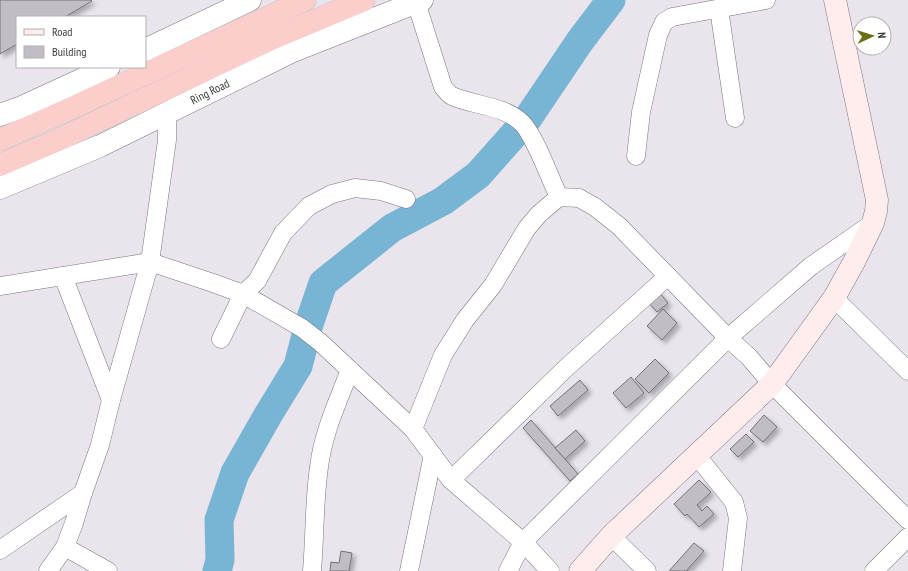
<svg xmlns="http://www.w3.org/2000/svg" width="908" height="571" viewBox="0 0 908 571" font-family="'PT Sans Narrow',sans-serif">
	<defs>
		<filter id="shadow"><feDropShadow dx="3.5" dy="3.5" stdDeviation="2" flood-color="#0004"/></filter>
	</defs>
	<rect width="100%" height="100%" fill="#eae5ed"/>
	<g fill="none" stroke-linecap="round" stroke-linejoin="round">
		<polyline stroke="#78b5d4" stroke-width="29" points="217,571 220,560 219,520 235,473 268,415 298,366 309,324 323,283 392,228 443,201 478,175 526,121 580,41 611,0"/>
	</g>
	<g fill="#c2bdc5" stroke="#767178" filter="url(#shadow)">
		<polygon points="0,0 91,0 92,1 65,17 17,17 17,44 0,54"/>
		<polygon points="658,291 668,303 657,312 647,301"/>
		<polygon points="663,309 677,323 662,340 647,326"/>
		<polygon points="655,359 669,373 649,393 635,379"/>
		<polygon points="631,377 644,393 626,408 613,393"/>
		<polygon points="580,380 588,390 558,416 550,406"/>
		<polygon points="764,415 777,427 763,442 750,431"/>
		<polygon points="531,420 578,474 570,481 523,428"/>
		<polygon points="576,430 585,441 565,459 555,448"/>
		<polygon points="746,434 754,442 738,457 730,449"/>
		<polygon points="699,480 711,492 697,505 702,511 707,506 714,514 699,527 687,514 685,516 674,504"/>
		<polygon points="694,543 704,551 686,571 669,571"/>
		<polygon points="341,551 352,553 349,571 330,571 331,562 339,563"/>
	</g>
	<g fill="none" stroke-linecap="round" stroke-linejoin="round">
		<defs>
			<g id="minor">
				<path d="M416,2L443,87C446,90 448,94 452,96C474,106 504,105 522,123C535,136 550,179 559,197"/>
				<polyline points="719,9 735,118"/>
				<polyline points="636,156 641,112 658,35 664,22 672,17 766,0"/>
				<polyline points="63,276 111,400"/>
				<polyline points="0,286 150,262 213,283 243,294 302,328 320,342 413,429 451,480 523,542 550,571"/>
				<polyline points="834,298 908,371"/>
				<polyline points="221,339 243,294 257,281 283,233 309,206 332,194 355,188 381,191 406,199"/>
				<polyline points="413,429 443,355 465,320 493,285 527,228 539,214 559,197 579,198 595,207 619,226 728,338 749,357 772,384 908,520"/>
				<polyline points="697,456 734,502 738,518 732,571"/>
				<polyline points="451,480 566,368 668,276"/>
				<polyline points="611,536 647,571"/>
				<polyline points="65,547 108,571"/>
				<polyline points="0,550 83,493 100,445 111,400 150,262 167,140 167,112"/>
				<polyline points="48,571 65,547 74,523 83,493"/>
				<path d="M312,571C315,536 314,501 319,467C323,433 338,401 350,370"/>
				<polyline points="409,571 433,455"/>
				<polyline points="508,571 523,542 728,338 811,266 873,223"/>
				<polyline points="874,571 908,537"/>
			</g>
			<g id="tertiary">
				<polyline points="145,50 250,0"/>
				<polyline points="0,115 22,107 109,67"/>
				<path id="s1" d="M0,188L100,146L293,51L422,0"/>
			</g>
			<polyline id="secondary" points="580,571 611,536 772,384 834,298 854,262 873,223 876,211 877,200 835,0"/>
			<g id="trunk">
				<polyline points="0,140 74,107 305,0"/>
				<polyline points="0,165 58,140 273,38 364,0"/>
			</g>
		</defs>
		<use href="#minor" stroke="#7a757d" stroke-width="19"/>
		<use href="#tertiary" stroke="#7a757d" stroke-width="23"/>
		<use href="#secondary" stroke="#7a757d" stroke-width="23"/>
		<use href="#trunk" stroke="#c4c4c5" stroke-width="23"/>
		<use href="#minor" stroke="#fff" stroke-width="18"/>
		<use href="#tertiary" stroke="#fff" stroke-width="22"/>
		<use href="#secondary" stroke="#feedec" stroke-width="22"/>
		<use href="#trunk" stroke="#fbcecb" stroke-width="22"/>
	</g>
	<g text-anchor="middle" stroke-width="3" stroke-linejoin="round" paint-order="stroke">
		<g font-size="12" fill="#3c3a3d" stroke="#fff">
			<text dy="4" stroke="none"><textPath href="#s1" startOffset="231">Ring Road</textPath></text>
		</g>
	</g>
	<rect x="16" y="16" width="130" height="52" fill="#ffffff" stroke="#b1b0b1"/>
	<rect x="24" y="29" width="20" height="6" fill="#feedec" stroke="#b1b0b1"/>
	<text x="52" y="36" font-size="12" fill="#3c3a3d">Road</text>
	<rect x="24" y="46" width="20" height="12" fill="#c2bdc5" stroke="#b1b0b1"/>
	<text x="52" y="56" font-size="12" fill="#3c3a3d">Building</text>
	<g transform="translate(872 36) rotate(86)"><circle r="19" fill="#ffffff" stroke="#b1b0b1"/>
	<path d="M0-3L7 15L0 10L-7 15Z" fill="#6a6f14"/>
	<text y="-6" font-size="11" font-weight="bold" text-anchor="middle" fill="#3c3a3d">N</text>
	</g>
</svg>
